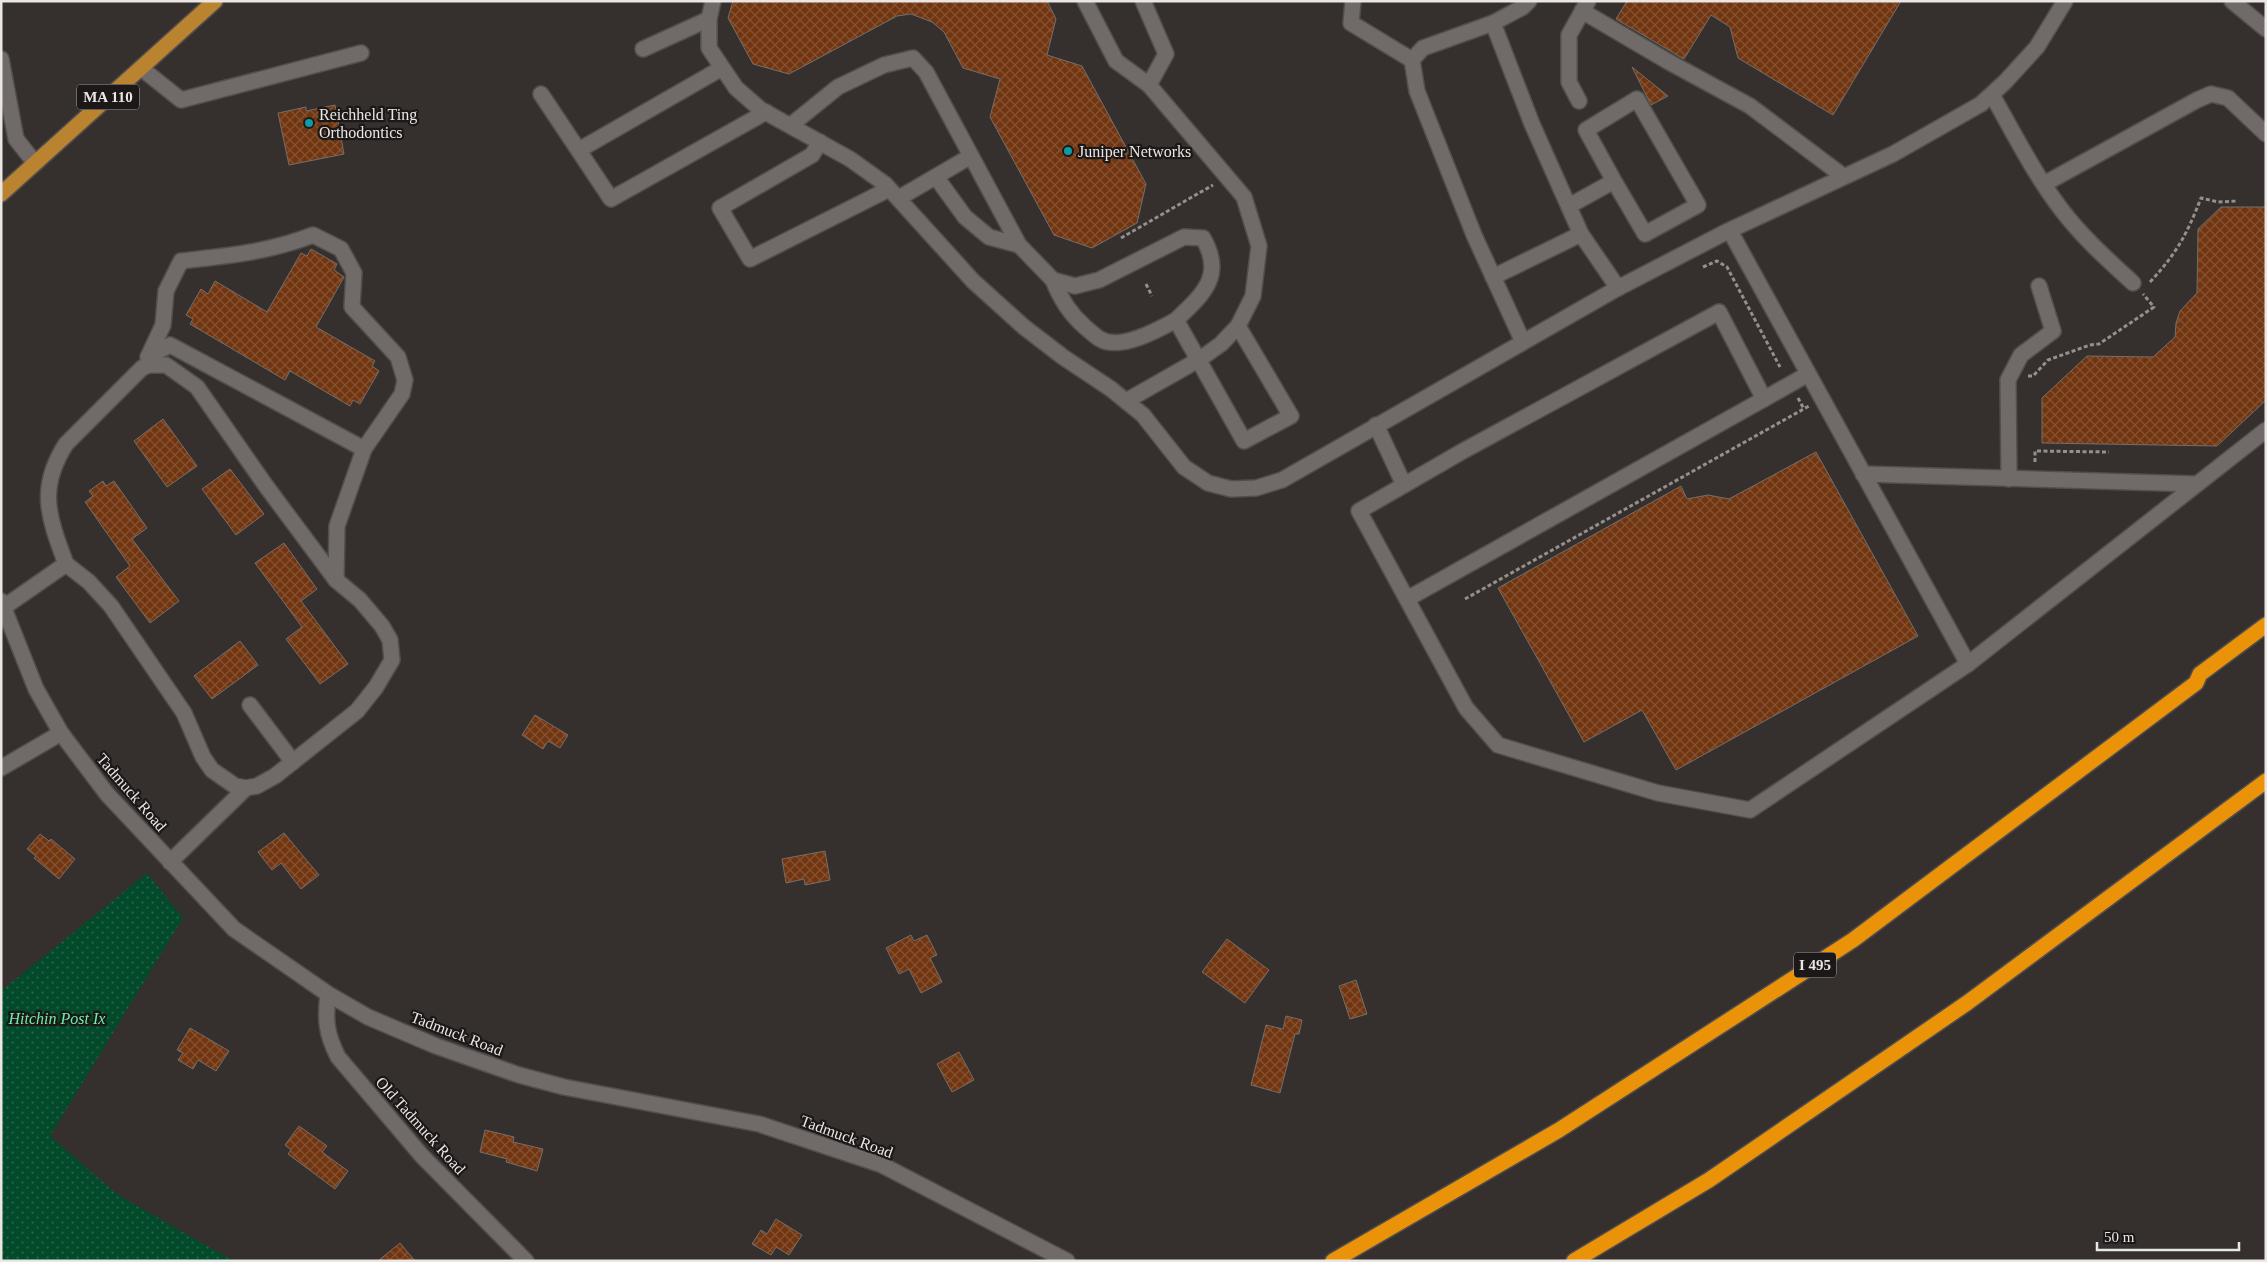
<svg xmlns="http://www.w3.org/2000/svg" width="2267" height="1262" viewBox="0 0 2267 1262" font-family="'Times New Roman',serif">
	<defs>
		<pattern id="park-dots" width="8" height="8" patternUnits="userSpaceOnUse" patternTransform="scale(1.25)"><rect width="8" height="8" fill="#034a2a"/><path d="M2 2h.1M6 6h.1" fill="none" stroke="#286449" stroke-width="1.8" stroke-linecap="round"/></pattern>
		<pattern id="building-cross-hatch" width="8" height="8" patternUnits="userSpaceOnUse" patternTransform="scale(1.25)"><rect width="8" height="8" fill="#713510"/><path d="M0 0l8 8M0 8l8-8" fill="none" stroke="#855233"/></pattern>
	</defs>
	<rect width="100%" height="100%" fill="#35302d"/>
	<polygon fill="url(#park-dots)" points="147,873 183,918 50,1136 118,1195 232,1260 1,1261 1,991"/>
	<g fill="url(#building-cross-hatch)" stroke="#746e6b">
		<polygon points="733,1 1047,1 1056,19 1047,55 1082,66 1146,184 1137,223 1092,248 1054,235 990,117 1000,79 963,68 944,32 932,22 911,14 897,16 789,74 753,64 728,18"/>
		<polygon points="1627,1 1901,1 1833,115 1738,58 1730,27 1711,15 1684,59 1616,19"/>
		<polygon points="1632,67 1668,96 1651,105"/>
		<polygon points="335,105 344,154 289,165 278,113 306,107 306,111"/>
		<polygon points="2221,207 2266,207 2266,400 2217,446 2042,443 2042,398 2087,356 2153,357 2175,337 2176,323 2180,311 2197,293 2198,229"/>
		<polygon points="311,249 337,264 334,270 344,277 316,327 375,361 372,366 379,371 360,404 353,400 350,406 290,371 285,380 190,324 193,319 186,315 201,289 208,294 215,281 267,312 301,253 307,256"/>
		<polygon points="163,419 197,466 167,487 134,441"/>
		<polygon points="1816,452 1918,636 1676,770 1642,710 1584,742 1498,588 1681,486 1687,499 1708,495 1729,499"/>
		<polygon points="230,469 264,514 236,535 202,489"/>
		<polygon points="103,481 106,486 114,481 147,528 132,539 179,601 150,623 116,577 130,566 85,502 93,496 89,491"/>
		<polygon points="284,543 317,589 301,601 348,664 320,684 286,639 302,627 255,563"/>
		<polygon points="240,641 258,665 212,699 194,676"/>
		<polygon points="535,715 568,735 560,748 548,741 543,749 522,735"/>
		<polygon points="284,833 319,875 301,889 281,863 272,870 258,852"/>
		<polygon points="40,834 49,841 51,839 75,859 59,879 34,858 36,856 27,849"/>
		<polygon points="825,851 830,880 805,885 804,879 786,883 782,859"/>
		<polygon points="911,935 914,941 927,935 937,955 930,958 942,982 921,993 909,969 899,974 886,948"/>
		<polygon points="1227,939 1269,970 1245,1003 1202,972"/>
		<polygon points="1356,980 1367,1014 1350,1019 1339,986"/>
		<polygon points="1286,1016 1302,1020 1299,1034 1295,1034 1280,1093 1251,1085 1266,1025 1283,1029"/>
		<polygon points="190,1028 229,1051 216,1071 198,1060 193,1069 178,1060 183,1053 177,1050"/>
		<polygon points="959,1052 974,1080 952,1092 937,1064"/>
		<polygon points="299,1126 327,1146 322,1152 348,1171 335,1189 288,1154 291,1150 285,1145"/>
		<polygon points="485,1130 514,1137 513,1142 543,1149 537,1171 506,1162 507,1159 480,1152"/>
		<polygon points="776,1219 802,1235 789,1255 776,1247 771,1255 752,1244 761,1230 767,1234"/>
		<polygon points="400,1243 415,1261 378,1261"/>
	</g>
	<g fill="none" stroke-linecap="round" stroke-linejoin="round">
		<defs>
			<g id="minor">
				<polyline points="713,1 709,19 709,48 736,88 760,109 850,159 885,184 973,281 1024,327 1063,357 1111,389 1143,415 1184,467 1208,483 1231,489 1256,488 1282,480 1618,288 1726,232 1893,154 1981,104 2005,82 2037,47 2065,1"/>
				<polyline points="1085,1 1116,61 1149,85 1244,197 1259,246 1253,296 1238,326 1221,344 1200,359 1126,401"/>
				<polyline points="1143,1 1166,54 1149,85"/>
				<polyline points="1353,1 1351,23 1412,60"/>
				<polyline points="2232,1 2266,29"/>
				<polyline points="1582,11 1669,62 1750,106 1843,176"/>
				<polyline points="1493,23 1532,124 1581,234 1618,288"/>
				<polyline points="643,49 709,19"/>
				<polyline points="1,59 16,139 35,163"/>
				<polyline points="141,68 181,100 361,53"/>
				<polyline points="541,94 611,199 766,112"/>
				<path d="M1992,95C2014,133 2034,174 2061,209C2082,237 2108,260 2133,283"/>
				<polyline points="1579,101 1569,82 1569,35 1588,1"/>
				<path d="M791,125L838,87L884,65L913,58L926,72L1019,245L1053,280L1075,286L1099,280L1184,237L1203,238C1225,276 1203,294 1176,320L1244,441L1291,416L1238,326"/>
				<polyline points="820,142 812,155 720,208 750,259 889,189"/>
				<polyline points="579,150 722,68"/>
				<polyline points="936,177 965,217 989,237 1019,245"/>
				<polyline points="2044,184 2197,100 2211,94 2228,98 2266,134"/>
				<polyline points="899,198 971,156"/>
				<polyline points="1569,206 1614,181 1586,130 1637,99 1698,205 1645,234 1614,181"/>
				<polyline points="1730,231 1968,664 1750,810 1658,793 1498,745 1466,708 1359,511 1463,451 1719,312 1764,399 1808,374"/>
				<polyline points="1493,277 1581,234"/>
				<path d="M1053,280C1060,298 1070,314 1085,327C1090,331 1095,336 1100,339C1120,351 1158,330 1176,320"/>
				<polyline points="1523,342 1474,235 1417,91 1412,60 1423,48 1493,23 1523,7 1529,1"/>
				<path d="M148,357L163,325L166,291L181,261C228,256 269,252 313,235L341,249L354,273L352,307L398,357L405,380L402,394L364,449L337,526L336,580"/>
				<polyline points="149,359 148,357 170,345 364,449"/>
				<polyline points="1376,425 1404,485"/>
				<polyline points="1863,474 2197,484"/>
				<polyline points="2009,479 2008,380 2021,355 2053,331 2039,286"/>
				<polyline points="1407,599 1764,399"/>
				<polyline points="1,601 36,689 61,733 107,794 234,929 328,994 368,1017 436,1046 519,1075 564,1087 759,1124 882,1165 1067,1261"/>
				<path d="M4,607L66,564L89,582L111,606L184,713L203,757L212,770L235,786L246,788L257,786L275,776L357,711L376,687L392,660L390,640L382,626L360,600L336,580L266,486L197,387L166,365H149L142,368L66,444C37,489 49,518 66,564"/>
				<polyline points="1968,664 2266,430"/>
				<polyline points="250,705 293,762"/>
				<polyline points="1,768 61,733"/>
				<polyline points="170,862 246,788"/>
				<path d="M328,994C325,1020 326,1033 338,1057L422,1156L526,1261"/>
			</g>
			<polyline id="major" points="1,194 215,1"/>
			<g id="highway">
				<polyline points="1333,1261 1559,1130 1853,940 2196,683 2200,674 2266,625"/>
				<polyline points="1574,1261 1709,1180 1967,1003 2266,781"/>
			</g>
		</defs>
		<use href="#minor" stroke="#514e4c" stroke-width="18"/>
		<use href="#major" stroke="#514e4c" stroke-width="18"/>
		<use href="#highway" stroke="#514e4c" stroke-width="18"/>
		<g stroke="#94908d" stroke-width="3" stroke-dasharray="4 2.5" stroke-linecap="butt">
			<polyline points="1121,238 1213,185"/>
			<polyline points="1703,267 1717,261 1727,267 1780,367"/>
			<path d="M2150,282C2177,253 2187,234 2201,198L2218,202L2238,201"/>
			<polyline points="1146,284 1152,296"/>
			<polyline points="2028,376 2033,376 2048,360 2090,345 2099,344 2154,307 2143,294"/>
			<polyline points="1798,398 1804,409"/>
			<polyline points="2035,462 2035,451 2109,452"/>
			<polyline points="1465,599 1809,406"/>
		</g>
		<use href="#minor" stroke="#706b68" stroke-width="15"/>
		<use href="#major" stroke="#b9832f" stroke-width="15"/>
		<use href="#highway" stroke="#ea9309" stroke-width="15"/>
	</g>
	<g fill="#0f9aa8" stroke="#1b1817" stroke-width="2">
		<circle cx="309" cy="123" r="5"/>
		<circle cx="1068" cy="151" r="5"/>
	</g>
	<g text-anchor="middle" stroke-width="4.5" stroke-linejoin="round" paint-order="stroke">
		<g fill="#1b1817" stroke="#aba8a6" stroke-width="1">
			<rect x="77" y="84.5" width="62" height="25" rx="4"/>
			<rect x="1794" y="952.5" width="42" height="25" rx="4"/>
		</g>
		<g font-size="15" font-weight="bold" fill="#e9e6e4">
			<text x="108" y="102">MA 110</text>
			<text x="1815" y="970">I 495</text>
		</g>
		<g font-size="16" fill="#e9e6e4" stroke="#1b1817" text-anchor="start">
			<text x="319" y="120">Reichheld Ting<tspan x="319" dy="18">Orthodontics</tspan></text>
			<text x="1078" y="157">Juniper Networks</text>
		</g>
		<g font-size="16" fill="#e9e6e4" stroke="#1b1817">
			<text transform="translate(132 792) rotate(49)" y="6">Tadmuck Road</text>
			<text transform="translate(457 1033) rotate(21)" y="6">Tadmuck Road</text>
			<text transform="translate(421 1125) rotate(48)" y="6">Old Tadmuck Road</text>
			<text transform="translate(847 1136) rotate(20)" y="6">Tadmuck Road</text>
		</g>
		<g font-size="16" font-style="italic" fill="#6fefa9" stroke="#1b1817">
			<text x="57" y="1024">Hitchin Post Ix</text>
		</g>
	</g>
	<rect width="2267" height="1262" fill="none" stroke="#e9e6e4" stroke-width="5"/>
	<path d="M2097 1242v8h142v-8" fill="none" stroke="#e9e6e4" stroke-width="2.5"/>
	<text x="2104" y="1242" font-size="15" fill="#e9e6e4" stroke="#1b1817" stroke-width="4" paint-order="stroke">50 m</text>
</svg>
